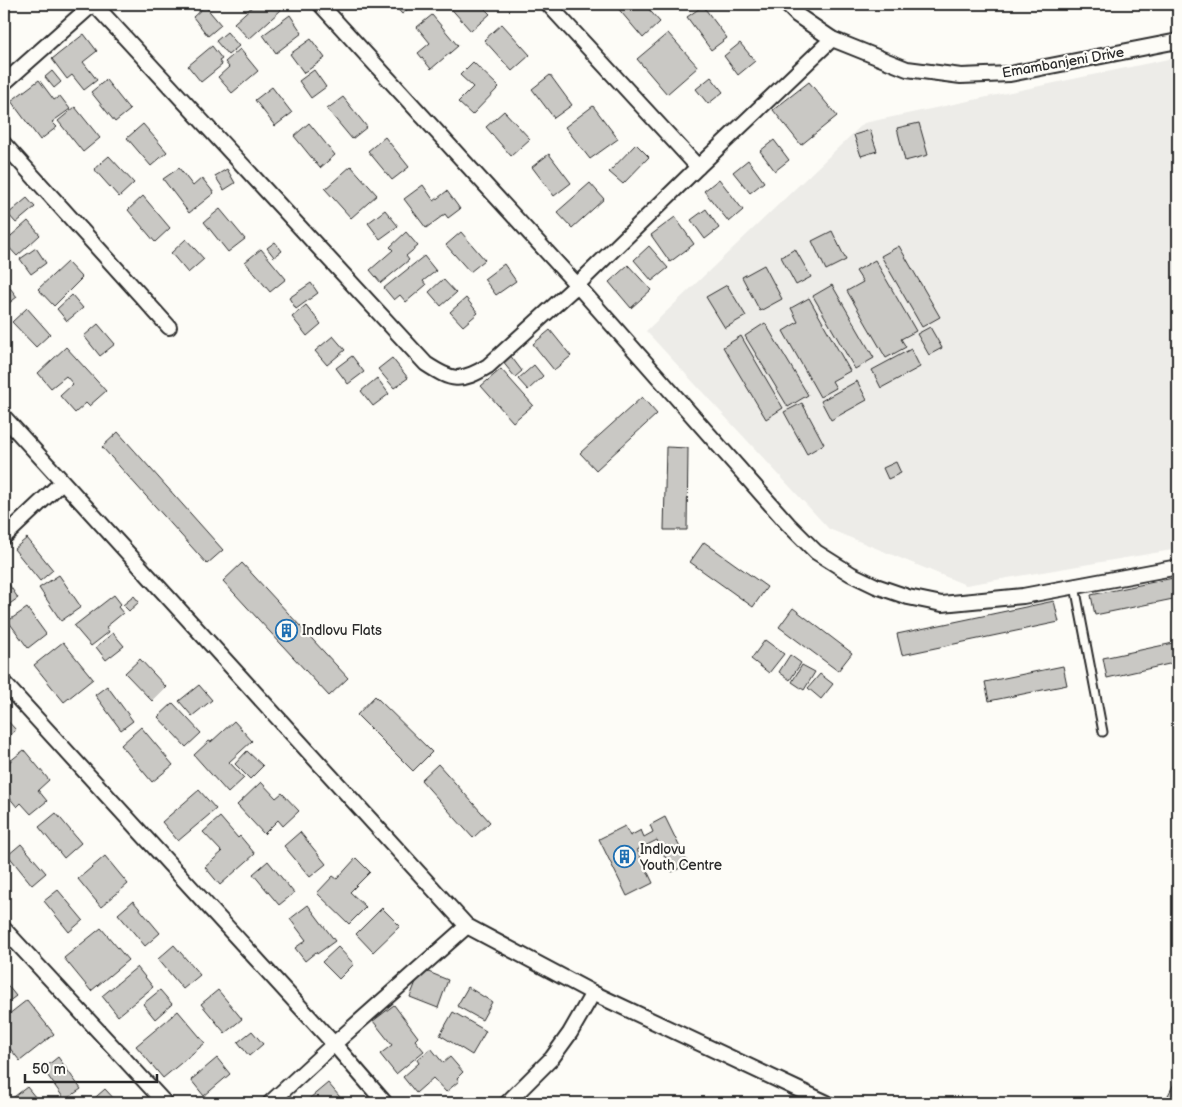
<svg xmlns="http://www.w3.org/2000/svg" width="1182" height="1107" viewBox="0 0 1182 1107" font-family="'Balsamiq Sans',sans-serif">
	<rect width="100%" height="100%" fill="#fdfcf7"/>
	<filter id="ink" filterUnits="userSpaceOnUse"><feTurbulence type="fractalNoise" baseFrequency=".02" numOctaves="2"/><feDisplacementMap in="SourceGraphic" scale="10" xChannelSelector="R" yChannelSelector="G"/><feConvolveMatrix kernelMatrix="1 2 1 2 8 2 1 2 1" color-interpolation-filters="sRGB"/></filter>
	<g filter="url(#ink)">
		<polygon fill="#edece8" points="1178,57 1178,549 966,585 829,529 646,331 864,123"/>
		<g fill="#c9c8c4" stroke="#2b2b2b">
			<polygon points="255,4 276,4 281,10 249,39 234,23"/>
			<polygon points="393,4 414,4 402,14"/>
			<polygon points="447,4 480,4 490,14 471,31"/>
			<polygon points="619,4 644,4 660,22 643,38 616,6"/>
			<polygon points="205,6 221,25 208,36 193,17"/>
			<polygon points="703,6 727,38 711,50 687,17"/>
			<polygon points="290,15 302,33 276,53 263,35"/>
			<polygon points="432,15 458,46 431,69 418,53 430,43 417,27"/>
			<polygon points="502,24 530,55 512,71 484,40"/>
			<polygon points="227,32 239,46 228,55 216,41"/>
			<polygon points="668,33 698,67 667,94 637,59"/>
			<polygon points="84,34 97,51 83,62 97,80 84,90 72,75 67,79 52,59"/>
			<polygon points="311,39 325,58 304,73 290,54"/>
			<polygon points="740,43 755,61 738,75 724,56"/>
			<polygon points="212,46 222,59 219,61 222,65 201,82 188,66"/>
			<polygon points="240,49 258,71 232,93 218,77 229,67 225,62"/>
			<polygon points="473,62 499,87 472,115 458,102 473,87 460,75"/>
			<polygon points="314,70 326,87 311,98 299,81"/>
			<polygon points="52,71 61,82 54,88 45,77"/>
			<polygon points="550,75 572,105 554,118 532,89"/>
			<polygon points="711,77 723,92 708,104 696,89"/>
			<polygon points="39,80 54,100 60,96 70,109 52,122 57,127 40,140 11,101"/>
			<polygon points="106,80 130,110 115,122 91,92"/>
			<polygon points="809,82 837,116 801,145 773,110"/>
			<polygon points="272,87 292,113 275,126 255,100"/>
			<polygon points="343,97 367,127 352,139 327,109"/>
			<polygon points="593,106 618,139 590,159 565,127"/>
			<polygon points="75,107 100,138 83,152 58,121"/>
			<polygon points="504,111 530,139 511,156 486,127"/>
			<polygon points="309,123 335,155 320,168 294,136"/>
			<polygon points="919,123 928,155 905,161 897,128"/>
			<polygon points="143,124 167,152 151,166 127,138"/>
			<polygon points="870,130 877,151 861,156 854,135"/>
			<polygon points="385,137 409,167 392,180 368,151"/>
			<polygon points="774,140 789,160 775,171 760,151"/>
			<polygon points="636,144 649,157 623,184 609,172"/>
			<polygon points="549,154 571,183 554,196 532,167"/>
			<polygon points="109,156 134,183 119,197 94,169"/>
			<polygon points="748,160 764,182 750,193 733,172"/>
			<polygon points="351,166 377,195 351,218 325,189"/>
			<polygon points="179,168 193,186 202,178 214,193 189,213 163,179"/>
			<polygon points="227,169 235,183 224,190 215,176"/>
			<polygon points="719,179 743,210 729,222 704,191"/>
			<polygon points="590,183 604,199 572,228 557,212"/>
			<polygon points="423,185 434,201 447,191 460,209 448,218 445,214 426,228 404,199"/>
			<polygon points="143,196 170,228 155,242 128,210"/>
			<polygon points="27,198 35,207 16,223 8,214"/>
			<polygon points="220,209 245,239 228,252 204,222"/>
			<polygon points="706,209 719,228 705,239 691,220"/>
			<polygon points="385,210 398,226 380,239 368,223"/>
			<polygon points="675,217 694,244 670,262 651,235"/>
			<polygon points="28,221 40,235 17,256 4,242"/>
			<polygon points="832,231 846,260 826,270 812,241"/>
			<polygon points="406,232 418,246 406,256 409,260 381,283 370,270 393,250 390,247"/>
			<polygon points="461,232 485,260 470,272 446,245"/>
			<polygon points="186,239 204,259 188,273 171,253"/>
			<polygon points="275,242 282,251 274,257 267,248"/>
			<polygon points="649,246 668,268 652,281 634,260"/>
			<polygon points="899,246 940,317 922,327 881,256"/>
			<polygon points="36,248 46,263 31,274 20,259"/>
			<polygon points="261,249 286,279 270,292 245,262"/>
			<polygon points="795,249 811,277 796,285 781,257"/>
			<polygon points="424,256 436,271 423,281 426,285 406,302 400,295 394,300 384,288"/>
			<polygon points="875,260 916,331 901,339 906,347 886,358 847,291 863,282 856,271"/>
			<polygon points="67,262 82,278 54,306 38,289"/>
			<polygon points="504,264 516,281 496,295 484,279"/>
			<polygon points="628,265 651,290 631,308 609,282"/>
			<polygon points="764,265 782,299 760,311 742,277"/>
			<polygon points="443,279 456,293 441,306 429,292"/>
			<polygon points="4,280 17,297 4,307"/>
			<polygon points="311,283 318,293 296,309 289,298"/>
			<polygon points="727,285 746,316 725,328 706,297"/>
			<polygon points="832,285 874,358 855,369 813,296"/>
			<polygon points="72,295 83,308 67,321 57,309"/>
			<polygon points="466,298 478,313 463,326 450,312"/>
			<polygon points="809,298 850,371 832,381 836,388 820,397 783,331 798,322 791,308"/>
			<polygon points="306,305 321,324 307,336 292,317"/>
			<polygon points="27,308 50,334 36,347 12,322"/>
			<polygon points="765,323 808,395 788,407 745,336"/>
			<polygon points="98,324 115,344 100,356 84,336"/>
			<polygon points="930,327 942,348 929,355 917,334"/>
			<polygon points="550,330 571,356 554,370 533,344"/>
			<polygon points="333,336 345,350 327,365 315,351"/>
			<polygon points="741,336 783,408 766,419 723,347"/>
			<polygon points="66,347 106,391 89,406 86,403 75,413 60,396 73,384 66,376 51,388 38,373"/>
			<polygon points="911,349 920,367 881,388 872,370"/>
			<polygon points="510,355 522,371 515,377 502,361"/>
			<polygon points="352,356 364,372 348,384 336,368"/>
			<polygon points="392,358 408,378 394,388 378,369"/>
			<polygon points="534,365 543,376 528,390 518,379"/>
			<polygon points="501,369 533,405 513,422 481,386"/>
			<polygon points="377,378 389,394 373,406 361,391"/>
			<polygon points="857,381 867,400 831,420 821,401"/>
			<polygon points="642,397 657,414 596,470 580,453"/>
			<polygon points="802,403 824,444 807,454 784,412"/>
			<polygon points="118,432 223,550 207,564 102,447"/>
			<polygon points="666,447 688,448 687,530 664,530"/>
			<polygon points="896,462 901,473 888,479 883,468"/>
			<polygon points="27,538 53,570 40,581 14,549"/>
			<polygon points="704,542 767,587 753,607 690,562"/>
			<polygon points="242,563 348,678 329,696 223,581"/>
			<polygon points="59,575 81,607 61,621 39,588"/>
			<polygon points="4,577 18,598 4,608"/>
			<polygon points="1178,577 1178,598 1095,615 1091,595"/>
			<polygon points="114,595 121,604 118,607 123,613 106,627 109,632 91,646 74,626"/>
			<polygon points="134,596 139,602 129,611 123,605"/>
			<polygon points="1054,601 1059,622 902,655 897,634"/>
			<polygon points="27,608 46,634 28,648 8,621"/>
			<polygon points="793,608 852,653 838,671 779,627"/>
			<polygon points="113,633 124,646 106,660 96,647"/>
			<polygon points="765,640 784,654 769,673 751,659"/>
			<polygon points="63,642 93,679 64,702 34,665"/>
			<polygon points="1178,642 1178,662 1107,678 1103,658"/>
			<polygon points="790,655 801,663 790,680 779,672"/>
			<polygon points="140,659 166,687 152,701 125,673"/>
			<polygon points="802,665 815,672 804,690 792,682"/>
			<polygon points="1063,666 1067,685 989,701 985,682"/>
			<polygon points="820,674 833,684 821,699 808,688"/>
			<polygon points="199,685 212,700 192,716 179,701"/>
			<polygon points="107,686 133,721 121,730 95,695"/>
			<polygon points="375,696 432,752 413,771 357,715"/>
			<polygon points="173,703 201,733 186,747 158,717"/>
			<polygon points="4,717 16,730 4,741"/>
			<polygon points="234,721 252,741 229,762 244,778 228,793 194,755 209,741 211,742"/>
			<polygon points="141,727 173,765 152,782 121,745"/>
			<polygon points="24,750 49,780 38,790 47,801 31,814 21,803 17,807 4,791 4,766"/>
			<polygon points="247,751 263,766 250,779 235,764"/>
			<polygon points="438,764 490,822 473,838 421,780"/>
			<polygon points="261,782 276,798 282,793 299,811 283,826 278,820 264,834 237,805"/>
			<polygon points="199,790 216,809 178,841 162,822"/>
			<polygon points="56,813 81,843 64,858 39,827"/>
			<polygon points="220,817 238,838 240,836 255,854 220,885 205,867 222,852 203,832"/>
			<polygon points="665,817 688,864 672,872 657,840 637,850 653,883 627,896 599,839 625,826 630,836 641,830 644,837 653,832 650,825"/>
			<polygon points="300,832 326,864 310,877 284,846"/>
			<polygon points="21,844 46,873 32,885 8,855"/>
			<polygon points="105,856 128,884 101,907 78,879"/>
			<polygon points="356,858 370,872 350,892 366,907 349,924 317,893 333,876 337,879"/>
			<polygon points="268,861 294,893 279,905 253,874"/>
			<polygon points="58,890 83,920 69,932 44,901"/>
			<polygon points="133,901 160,933 145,946 118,914"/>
			<polygon points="308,905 335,941 317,954 316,952 305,961 295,948 306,940 290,919"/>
			<polygon points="382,908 400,926 373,952 356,934"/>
			<polygon points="101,928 128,960 91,991 64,958"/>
			<polygon points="174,945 200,975 183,989 158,959"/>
			<polygon points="338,947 354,964 339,979 322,962"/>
			<polygon points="137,967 153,987 118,1016 102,996"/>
			<polygon points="421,969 448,980 438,1008 410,997"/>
			<polygon points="4,981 16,996 4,1005"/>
			<polygon points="468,987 492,1002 482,1020 457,1006"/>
			<polygon points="160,990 172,1004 155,1019 143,1004"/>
			<polygon points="218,990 242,1019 225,1033 201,1004"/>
			<polygon points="27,1000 54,1034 20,1061 4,1041 4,1018"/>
			<polygon points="394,1005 418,1037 415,1040 424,1051 396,1074 380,1054 392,1045 373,1021"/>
			<polygon points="178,1011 205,1043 163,1078 136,1046"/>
			<polygon points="453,1012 486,1031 472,1055 440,1035"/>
			<polygon points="252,1031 263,1044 249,1056 238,1042"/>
			<polygon points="431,1048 443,1063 450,1057 463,1072 457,1078 459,1081 446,1092 433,1078 416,1093 403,1077 419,1063 417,1060"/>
			<polygon points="58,1057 81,1089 65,1100 43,1069"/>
			<polygon points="217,1058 230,1074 204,1096 191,1080"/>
			<polygon points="1178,1076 1178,1103 1164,1103"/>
			<polygon points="328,1083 345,1103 304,1103"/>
			<polygon points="27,1087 40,1103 6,1103"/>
			<polygon points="105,1089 118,1103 89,1103"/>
		</g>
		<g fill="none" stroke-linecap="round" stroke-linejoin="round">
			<defs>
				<polyline id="service" points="1075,586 1103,732"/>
				<g id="minor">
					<path d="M94,4L426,364C452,381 460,383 488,366L577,285L698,167L832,39"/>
					<polyline points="320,4 577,285 788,524 816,552 851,574 876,586 908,597 942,604 1023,596 1178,567"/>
					<polyline points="548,4 698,167"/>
					<polyline points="786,4 797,15 832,39 907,69 961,76 1010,74 1178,41"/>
					<polyline points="4,83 93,4"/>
					<polyline points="4,144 169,327"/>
					<polyline points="4,417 467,926 593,993 827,1103"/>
					<polyline points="4,537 62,482"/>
					<polyline points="4,683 334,1044 385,1103"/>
					<polyline points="4,929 165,1103"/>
					<polyline points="270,1103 334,1044 467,926"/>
					<polyline points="507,1103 552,1058 570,1033 593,993"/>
				</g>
			</defs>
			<use href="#service" stroke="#2b2b2b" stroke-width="11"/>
			<use href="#minor" stroke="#2b2b2b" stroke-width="18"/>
			<use href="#service" stroke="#fdfcf7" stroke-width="7"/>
			<use href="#minor" stroke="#fdfcf7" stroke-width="14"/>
		</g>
	</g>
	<defs>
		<symbol id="building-ring" viewBox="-11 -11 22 22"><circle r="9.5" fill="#fdfcf7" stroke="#1f6fb2" stroke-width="1.5"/><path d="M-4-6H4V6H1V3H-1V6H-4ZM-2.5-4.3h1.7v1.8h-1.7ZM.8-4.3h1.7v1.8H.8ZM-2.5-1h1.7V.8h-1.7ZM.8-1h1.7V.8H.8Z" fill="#1f6fb2"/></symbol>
	</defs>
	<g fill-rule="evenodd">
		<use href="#building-ring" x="274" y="618" width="25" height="25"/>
		<use href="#building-ring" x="612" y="844" width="25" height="25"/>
	</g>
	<g text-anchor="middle" stroke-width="4.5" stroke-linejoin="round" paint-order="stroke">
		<g font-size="14" fill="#2b2b2b" stroke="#fdfcf7">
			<text transform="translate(1063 62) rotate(-10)" y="5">Emambanjeni Drive</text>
		</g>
		<g font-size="14" fill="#2b2b2b" stroke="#fdfcf7" text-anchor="start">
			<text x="302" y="635">Indlovu Flats</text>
			<text x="640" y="854">Indlovu<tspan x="640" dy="16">Youth Centre</tspan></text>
		</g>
	</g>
	<rect width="1182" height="1107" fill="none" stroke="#fdfcf7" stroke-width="20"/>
	<rect x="10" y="10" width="1162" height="1087" fill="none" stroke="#2b2b2b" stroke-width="2" filter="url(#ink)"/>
	<path d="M25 1074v8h132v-8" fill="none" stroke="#2b2b2b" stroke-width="2.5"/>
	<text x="32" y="1074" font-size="15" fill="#2b2b2b" stroke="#fdfcf7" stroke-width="4" paint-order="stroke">50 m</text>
</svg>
